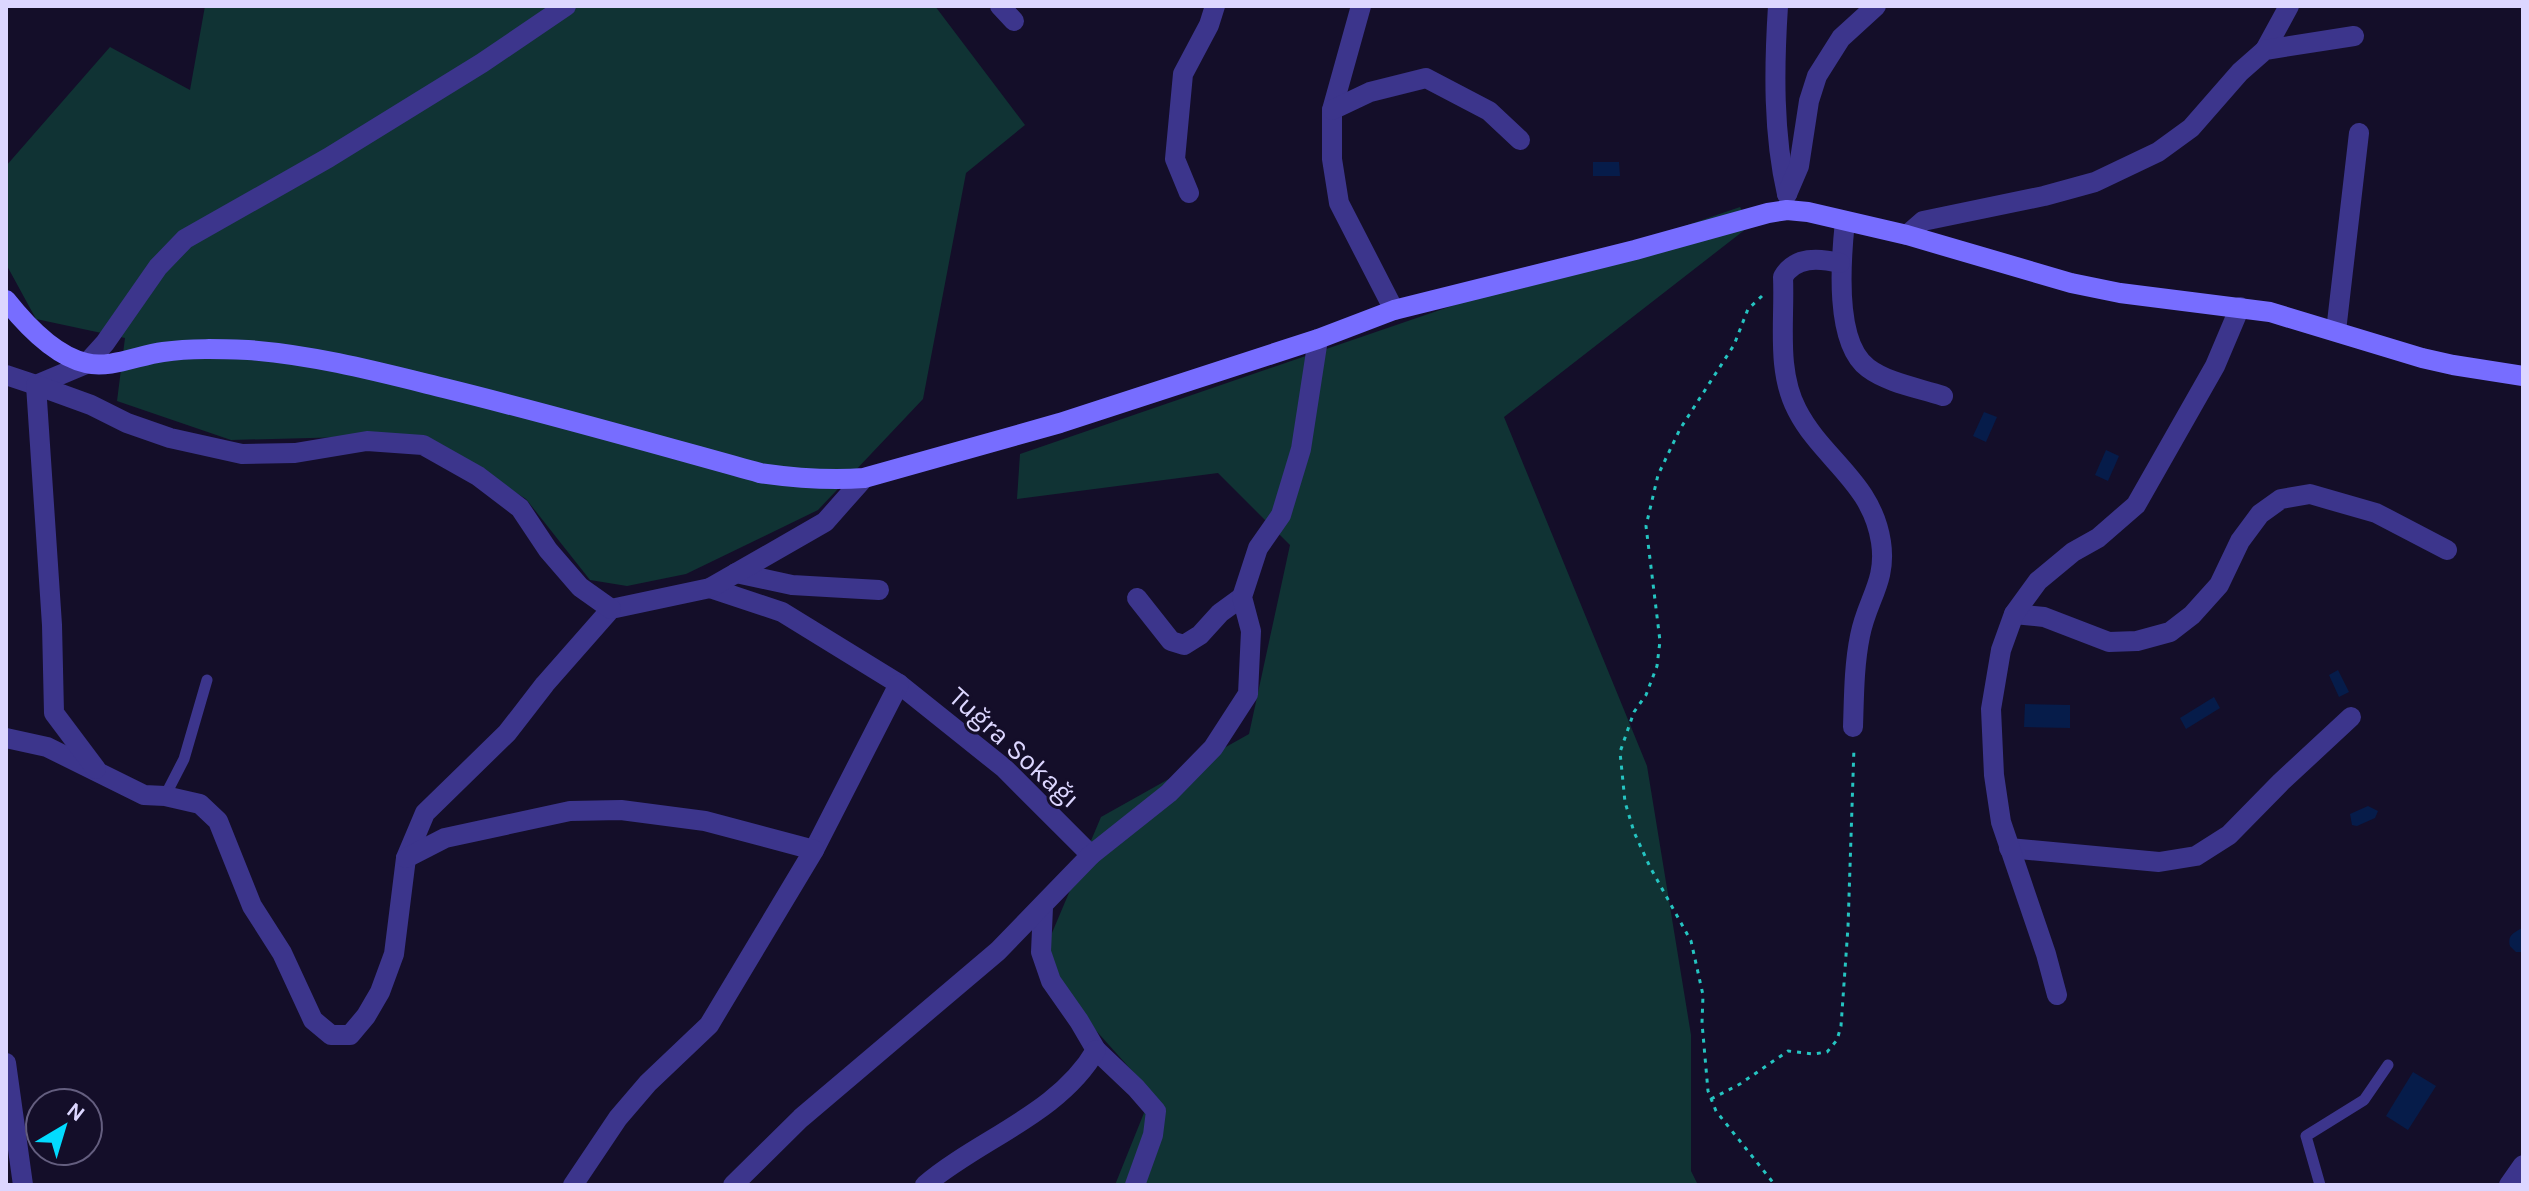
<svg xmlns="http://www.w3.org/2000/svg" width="2529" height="1191" viewBox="0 0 2529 1191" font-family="Karla,sans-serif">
	<rect width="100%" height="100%" fill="#140e29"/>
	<g fill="#103334">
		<polygon points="205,6 935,6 1025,125 966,173 923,399 818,510 686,574 627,586 590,580 526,499 424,435 231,440 117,401 125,338 36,319 6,264 6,166 110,47 190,90"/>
		<polygon points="1740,207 1751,225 1504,417 1647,766 1691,1035 1691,1171 1698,1185 1115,1185 1152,1093 1038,966 1101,817 1249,734 1290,545 1218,473 1017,499 1020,454"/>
	</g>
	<g fill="#061c4a">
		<polygon points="1593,162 1619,162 1620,176 1593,176"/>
		<polygon points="1984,412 1997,417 1986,442 1973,436"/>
		<polygon points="2106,450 2119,456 2108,481 2095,475"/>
		<polygon points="2338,670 2349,692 2339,697 2329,675"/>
		<polygon points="2214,697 2220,708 2186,729 2180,718"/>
		<polygon points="2025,704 2070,705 2070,728 2024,727"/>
		<polygon points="2368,806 2378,811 2375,818 2357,826 2352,825 2350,814"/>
		<path d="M2523,927V952H2516L2510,946C2507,934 2515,933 2523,927Z"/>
		<polygon points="2413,1072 2436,1086 2408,1130 2386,1116"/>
	</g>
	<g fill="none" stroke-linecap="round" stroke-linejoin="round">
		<g stroke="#25c4c1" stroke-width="3" stroke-dasharray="4 6" stroke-linecap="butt">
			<polyline points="1762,296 1748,309 1734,345 1680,429 1658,475 1646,526 1660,641 1657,666 1646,695 1634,712 1620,752 1625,802 1634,832 1650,867 1691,941 1703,995 1702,1023 1708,1091 1716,1111 1775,1185"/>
			<polyline points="1711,1099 1740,1084 1788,1051 1813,1054 1827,1052 1837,1040 1841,1026 1848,927 1854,747"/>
		</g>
		<g stroke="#3c358c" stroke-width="11">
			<polyline points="165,796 184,759 207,680"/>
			<polyline points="2320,1185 2306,1136 2364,1100 2388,1065"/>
		</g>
		<g stroke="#3c358c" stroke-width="20">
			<polyline points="1000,6 1014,21"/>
			<polyline points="1361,6 1332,110 1332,159 1339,203 1394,310"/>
			<path d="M1778,6C1774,68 1773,134 1787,194"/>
			<polyline points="2265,50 2289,6"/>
			<polyline points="1332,110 1370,92 1426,78 1489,111 1520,140"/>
			<polyline points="1189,193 1175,159 1183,74 1209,25 1215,6"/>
			<polyline points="1787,194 1799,166 1809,101 1817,76 1841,38 1876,6"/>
			<path d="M1845,221C1841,259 1834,343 1868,368C1888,383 1919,388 1943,396"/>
			<polyline points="1907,235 1923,221 2044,196 2095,182 2158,152 2191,128 2240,72 2265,50 2354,36"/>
			<path d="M1840,263C1819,258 1795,256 1783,277C1785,321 1776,370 1797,410C1822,459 1872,482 1881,542C1887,582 1867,599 1860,636C1854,665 1854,697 1853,727"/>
			<polyline points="2336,331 2359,133"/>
			<polyline points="6,375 36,385 86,364 105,343 158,267 185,239 328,158 482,63 566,6"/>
			<polyline points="736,573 792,585 879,590"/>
			<polyline points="710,588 782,612 899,684 1004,768 1091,855"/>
			<polyline points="1137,598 1171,641 1184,645 1200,635 1220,613 1242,597"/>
			<polyline points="2014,614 2044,617 2109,642 2137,641 2170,632 2192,615 2219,585 2240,541 2260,514 2281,499 2310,494 2376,513 2447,550"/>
			<polyline points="6,738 47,747 144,795 165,796 200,804 218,821 252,906 282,953 313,1020 331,1035 350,1035 366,1016 380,992 394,954 406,858 425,813 507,733 545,684 611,609 710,588 825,522 864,478"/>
			<polyline points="96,769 54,713 52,625 36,385 91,405 127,423 170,438 242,454 295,453 367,441 423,445 478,476 520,508 548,550 580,587 611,609"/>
			<polyline points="2009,848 2159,862 2196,856 2229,835 2281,782 2351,717"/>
			<polyline points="814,850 899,684"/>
			<polyline points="406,858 445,838 570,811 621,810 705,821 814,850 709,1025 648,1083 618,1118 573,1185"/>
			<polyline points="1043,907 1041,952 1051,981 1079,1021 1096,1050 1136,1088 1156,1111 1153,1135 1135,1185"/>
			<polyline points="2057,995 2046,954 2001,822 1994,775 1991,709 2001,650 2014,614 2038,581 2073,552 2098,538 2136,505 2215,366 2240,307"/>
			<polyline points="6,1063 23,1185"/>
			<polyline points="733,1185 801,1118 998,951 1091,855 1169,793 1213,748 1248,694 1251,631 1242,597 1258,548 1281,515 1301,449 1318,339"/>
			<path d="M925,1185C979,1139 1059,1114 1096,1050"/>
			<polyline points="2509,1185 2523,1165"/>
		</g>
		<path stroke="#776dff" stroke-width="20" d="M6,300C25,324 55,356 86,363C110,369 139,355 163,352C191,348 220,349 248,350C315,355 379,372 444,388C550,414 655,444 760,473C795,478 828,481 864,478L1060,423L1318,339L1394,310L1635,250L1768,213L1787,210L1808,212L1907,235L2071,283L2120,293L2270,312L2422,358L2453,365L2523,376"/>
	</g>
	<g text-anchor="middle" stroke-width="6" stroke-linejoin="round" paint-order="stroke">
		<g font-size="28" fill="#dcd6ff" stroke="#140e29">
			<text transform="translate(1015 747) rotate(42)" y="10">Tuğra Sokağı</text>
		</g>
	</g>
	<rect width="2529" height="1191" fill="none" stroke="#dcd6ff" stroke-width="16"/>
	<g transform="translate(64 1127) rotate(38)"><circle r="38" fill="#140e29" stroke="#645e7f" stroke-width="2"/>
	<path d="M0-6L14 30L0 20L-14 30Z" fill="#02dbff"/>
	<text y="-12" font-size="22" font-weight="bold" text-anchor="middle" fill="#dcd6ff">N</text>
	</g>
</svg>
